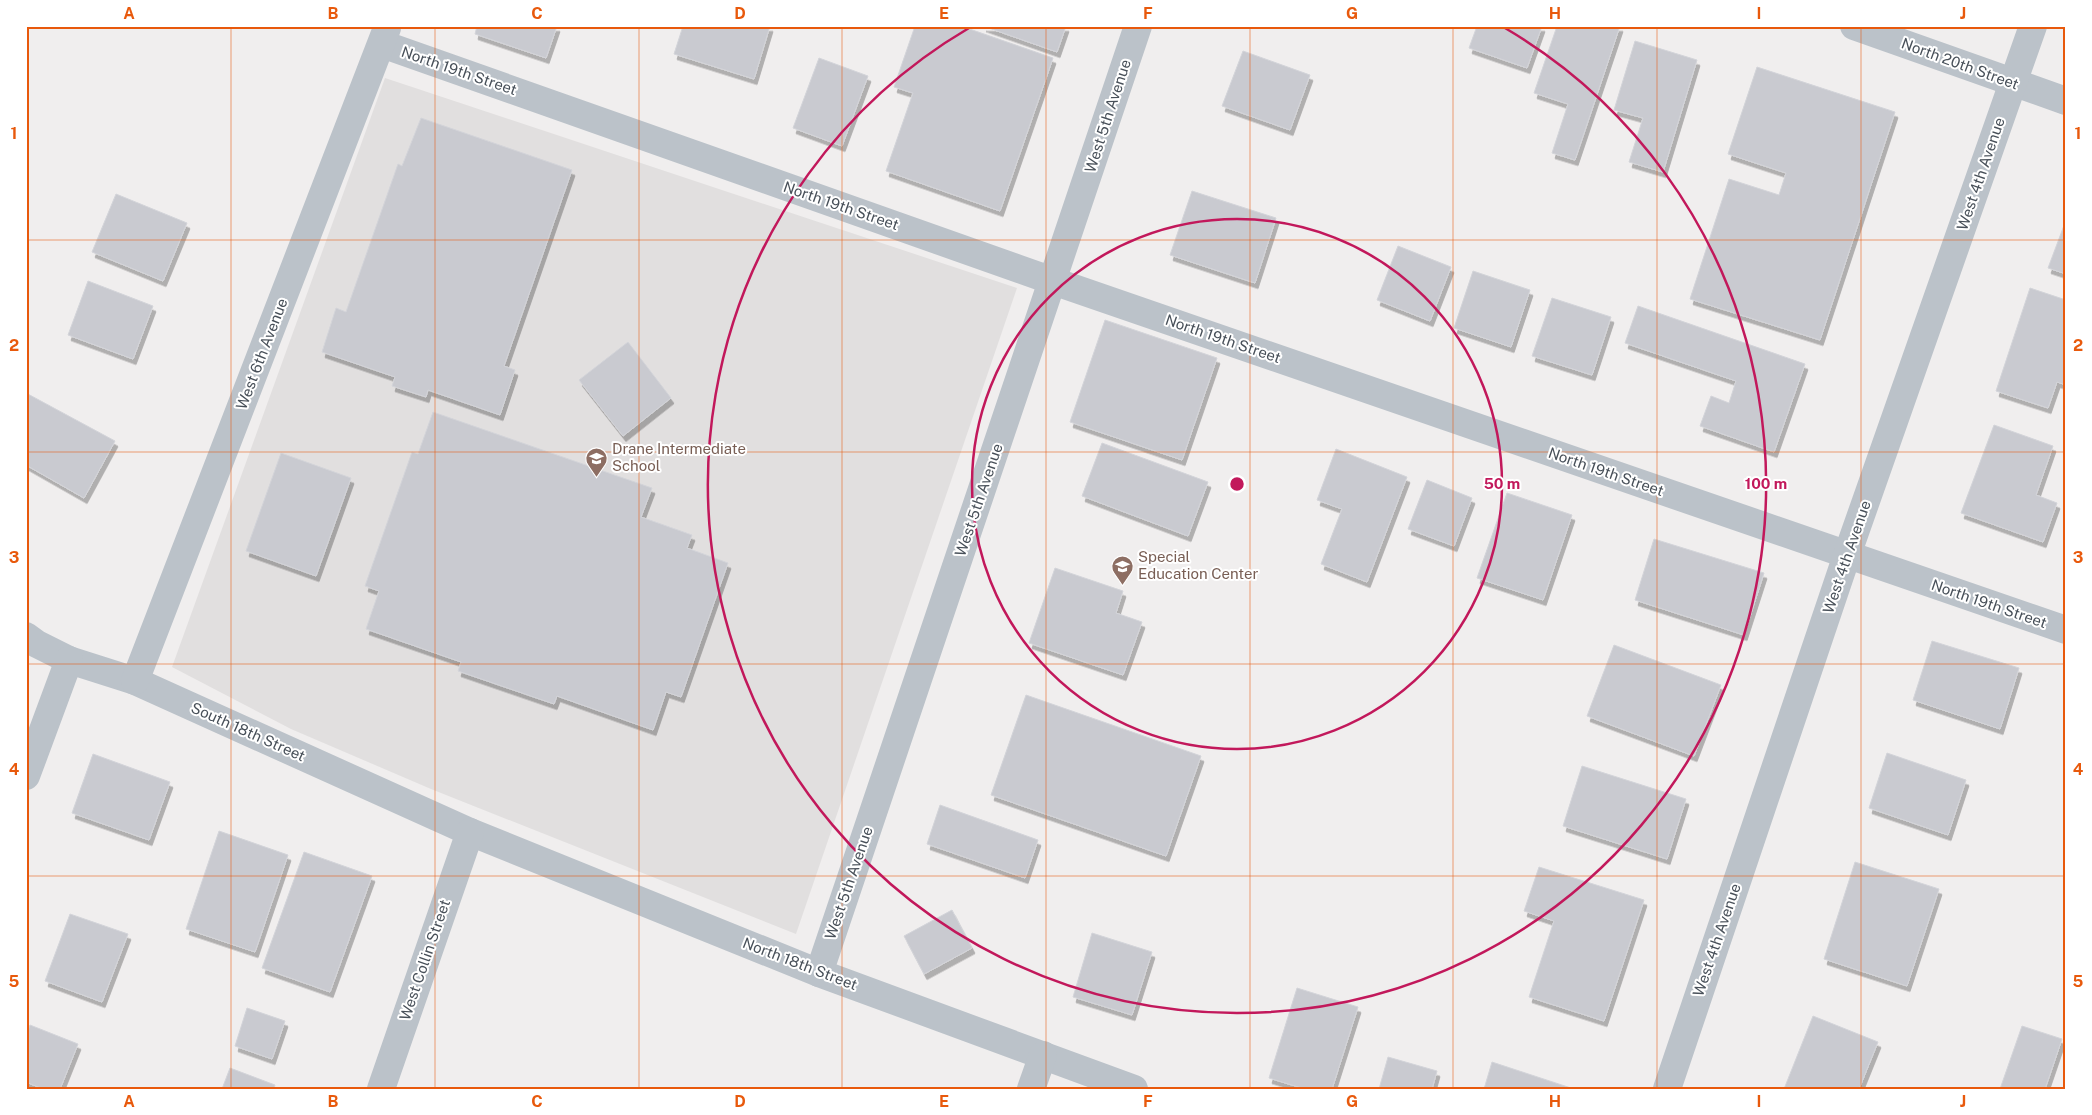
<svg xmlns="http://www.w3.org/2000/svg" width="2092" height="1115" viewBox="0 0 2092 1115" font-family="'Public Sans',sans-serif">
	<defs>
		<filter id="shadow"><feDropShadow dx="3" dy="5.5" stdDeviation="0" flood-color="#0004"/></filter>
	</defs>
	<rect width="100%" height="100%" fill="#f0eeee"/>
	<polygon fill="#e1dfdf" points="385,78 1017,288 796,934 431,789 291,729 172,667"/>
	<g fill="#c9cad0" stroke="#d3d4d9" filter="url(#shadow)">
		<polygon points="477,26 557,26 546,58 475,34"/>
		<polygon points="683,26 770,26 754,79 674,54"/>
		<polygon points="915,26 961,26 1053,58 1000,211 886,171 913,93 894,87"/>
		<polygon points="983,26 1066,26 1057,52"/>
		<polygon points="1477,26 1542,26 1527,68 1469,48"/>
		<polygon points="1557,26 1620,26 1575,160 1552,153 1568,104 1534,93"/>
		<polygon points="1635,41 1697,60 1663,172 1629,162 1643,118 1614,110"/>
		<polygon points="1243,51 1310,75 1290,130 1222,106"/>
		<polygon points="819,58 868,76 842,146 793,128"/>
		<polygon points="1757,67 1895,112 1820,340 1690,299 1729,179 1779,195 1786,173 1728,154"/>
		<polygon points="421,118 572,170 504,366 515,370 500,415 428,390 426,397 392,386 395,377 322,352 336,308 346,312 398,164 402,166"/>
		<polygon points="1192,191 1276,218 1255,283 1170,255"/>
		<polygon points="116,194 187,223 163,281 92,252"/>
		<polygon points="2066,220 2066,274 2048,268"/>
		<polygon points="1398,246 1451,267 1430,321 1377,300"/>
		<polygon points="1473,271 1530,290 1511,347 1454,328"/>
		<polygon points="88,281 153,306 133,359 68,335"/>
		<polygon points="2030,288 2066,300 2066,385 2057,382 2048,408 1996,391"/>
		<polygon points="1552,298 1611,317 1592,375 1532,356"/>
		<polygon points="1638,306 1805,364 1774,452 1700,426 1711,396 1729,403 1736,381 1625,343"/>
		<polygon points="1105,320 1217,358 1182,460 1070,422"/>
		<polygon points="628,342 671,398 623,436 579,380"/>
		<polygon points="26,393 115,441 84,498 26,465"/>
		<polygon points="433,412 652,488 641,517 692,535 687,548 728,563 681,697 666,692 653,730 557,696 554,704 458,671 461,662 366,629 379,591 365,586 412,452 418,454"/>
		<polygon points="1994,425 2053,446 2036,495 2057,503 2043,542 1961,513"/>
		<polygon points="1102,443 1208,482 1188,536 1082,496"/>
		<polygon points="1336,449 1407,477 1367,582 1321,564 1342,509 1317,500"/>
		<polygon points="281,453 351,478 316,576 246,551"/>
		<polygon points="1427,480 1472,498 1454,546 1408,529"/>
		<polygon points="1507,493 1572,515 1543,600 1477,578"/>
		<polygon points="1654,539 1764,573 1744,635 1635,600"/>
		<polygon points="1055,568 1123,591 1116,613 1142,622 1123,675 1029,643"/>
		<polygon points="1932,641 2019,668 2000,729 1913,700"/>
		<polygon points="1614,645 1721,685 1694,756 1587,716"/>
		<polygon points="1026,695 1201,756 1166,856 991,795"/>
		<polygon points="1887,753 1966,780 1948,835 1869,808"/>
		<polygon points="93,754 170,782 149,840 72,813"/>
		<polygon points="1582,766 1686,799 1667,859 1563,826"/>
		<polygon points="940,805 1038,840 1025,878 927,844"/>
		<polygon points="219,831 288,855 255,952 186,929"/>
		<polygon points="304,852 372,876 330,992 262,968"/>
		<polygon points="1855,862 1939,889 1907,986 1824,959"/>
		<polygon points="1539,867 1644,900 1604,1021 1529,997 1554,921 1524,911"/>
		<polygon points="952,910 972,948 924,974 904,936"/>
		<polygon points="70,914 128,934 102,1002 45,981"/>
		<polygon points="1092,933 1152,952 1132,1015 1073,997"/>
		<polygon points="1297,988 1358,1007 1332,1089 1305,1089 1269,1078"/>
		<polygon points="247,1008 285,1021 272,1059 235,1046"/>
		<polygon points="1813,1016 1878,1042 1859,1089 1784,1089"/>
		<polygon points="30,1025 78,1044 60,1089 43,1089 26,1082 26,1036"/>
		<polygon points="2022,1026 2062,1039 2045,1089 2000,1089"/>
		<polygon points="1388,1057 1437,1071 1432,1089 1379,1089"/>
		<polygon points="1492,1062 1574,1089 1484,1089"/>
		<polygon points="230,1068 275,1085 274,1089 222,1089"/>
	</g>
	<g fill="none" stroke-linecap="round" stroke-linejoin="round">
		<g stroke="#bbc2c9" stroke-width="28">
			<polyline points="1854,26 2066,101"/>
			<polyline points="382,44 1053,281 2066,630"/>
			<polyline points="26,636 37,644 69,660 135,681 470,832 819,973 1134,1089"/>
			<polyline points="135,681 387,28"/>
			<polyline points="26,776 69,660"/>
			<polyline points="819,973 1138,26"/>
			<polyline points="381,1089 470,832"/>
			<polyline points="1031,1089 1043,1055"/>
			<polyline points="1667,1089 1847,555 2033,26"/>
		</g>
	</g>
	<path fill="none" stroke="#e8590c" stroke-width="1" stroke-opacity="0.55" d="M231,26V1089M435,26V1089M639,26V1089M842,26V1089M1046,26V1089M1250,26V1089M1453,26V1089M1657,26V1089M1861,26V1089M26,240H2066M26,452H2066M26,664H2066M26,876H2066"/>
	<g fill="none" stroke="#c2185b" stroke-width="2.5">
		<circle cx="1237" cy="484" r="265"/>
		<path d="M1505 28A529 529 0 1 1 969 28"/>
	</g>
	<defs>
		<symbol id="school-pin" viewBox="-11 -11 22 30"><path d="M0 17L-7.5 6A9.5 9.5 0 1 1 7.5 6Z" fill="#8d6e63" stroke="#fff"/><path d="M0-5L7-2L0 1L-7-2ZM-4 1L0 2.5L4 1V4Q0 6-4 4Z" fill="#fff"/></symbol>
	</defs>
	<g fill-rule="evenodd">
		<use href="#school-pin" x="584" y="446" width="25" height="34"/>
		<use href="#school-pin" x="1110" y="554" width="25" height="34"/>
	</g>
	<g text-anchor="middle" stroke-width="4" stroke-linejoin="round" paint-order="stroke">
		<g font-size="15" fill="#485059" stroke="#fff">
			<text transform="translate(1960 64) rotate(20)" y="5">North 20th Street</text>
			<text transform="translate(459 71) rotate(19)" y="5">North 19th Street</text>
			<text transform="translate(1108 116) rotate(-72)" y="5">West 5th Avenue</text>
			<text transform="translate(1981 174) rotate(-71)" y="5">West 4th Avenue</text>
			<text transform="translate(841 206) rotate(19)" y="5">North 19th Street</text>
			<text transform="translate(1223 339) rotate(19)" y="5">North 19th Street</text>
			<text transform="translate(262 354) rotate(-69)" y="5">West 6th Avenue</text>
			<text transform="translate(1606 472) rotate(19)" y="5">North 19th Street</text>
			<text transform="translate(979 500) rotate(-71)" y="5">West 5th Avenue</text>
			<text transform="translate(1847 557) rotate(-71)" y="5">West 4th Avenue</text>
			<text transform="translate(1989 604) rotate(19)" y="5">North 19th Street</text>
			<text transform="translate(248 732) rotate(24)" y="5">South 18th Street</text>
			<text transform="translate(849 883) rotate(-71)" y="5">West 5th Avenue</text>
			<text transform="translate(1717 940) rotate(-71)" y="5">West 4th Avenue</text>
			<text transform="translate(425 960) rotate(-71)" y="5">West Collin Street</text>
			<text transform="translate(800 964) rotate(21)" y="5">North 18th Street</text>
		</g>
		<g font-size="15" fill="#785e54" stroke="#fff" text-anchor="start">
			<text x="612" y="454">Drane Intermediate<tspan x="612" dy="17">School</tspan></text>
			<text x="1138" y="562">Special<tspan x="1138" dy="17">Education Center</tspan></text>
		</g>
	</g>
	<circle cx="1237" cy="484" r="8" fill="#c2185b" stroke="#fff" stroke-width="2.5"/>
	<g font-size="15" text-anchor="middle" font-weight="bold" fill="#c2185b" stroke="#fff" stroke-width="4" stroke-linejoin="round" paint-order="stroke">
		<text x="1502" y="489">50 m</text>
		<text x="1766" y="489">100 m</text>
	</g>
	<rect width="2092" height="1115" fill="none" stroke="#ffffff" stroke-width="55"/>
	<rect x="28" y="28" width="2036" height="1060" fill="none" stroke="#e8590c" stroke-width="2"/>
	<g font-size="16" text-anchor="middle" font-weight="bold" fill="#e8590c">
		<text x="129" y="19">A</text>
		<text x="333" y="19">B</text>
		<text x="537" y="19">C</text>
		<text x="740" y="19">D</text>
		<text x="944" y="19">E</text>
		<text x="1148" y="19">F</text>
		<text x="1352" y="19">G</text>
		<text x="1555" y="19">H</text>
		<text x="1759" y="19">I</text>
		<text x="1963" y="19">J</text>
		<text x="14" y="139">1</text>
		<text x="2078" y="139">1</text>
		<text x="14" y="351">2</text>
		<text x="2078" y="351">2</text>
		<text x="14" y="563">3</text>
		<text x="2078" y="563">3</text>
		<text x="14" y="775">4</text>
		<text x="2078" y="775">4</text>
		<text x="14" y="987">5</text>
		<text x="2078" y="987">5</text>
		<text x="129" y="1107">A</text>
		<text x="333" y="1107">B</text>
		<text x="537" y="1107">C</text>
		<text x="740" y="1107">D</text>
		<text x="944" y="1107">E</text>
		<text x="1148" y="1107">F</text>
		<text x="1352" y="1107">G</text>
		<text x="1555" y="1107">H</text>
		<text x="1759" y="1107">I</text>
		<text x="1963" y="1107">J</text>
	</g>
</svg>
